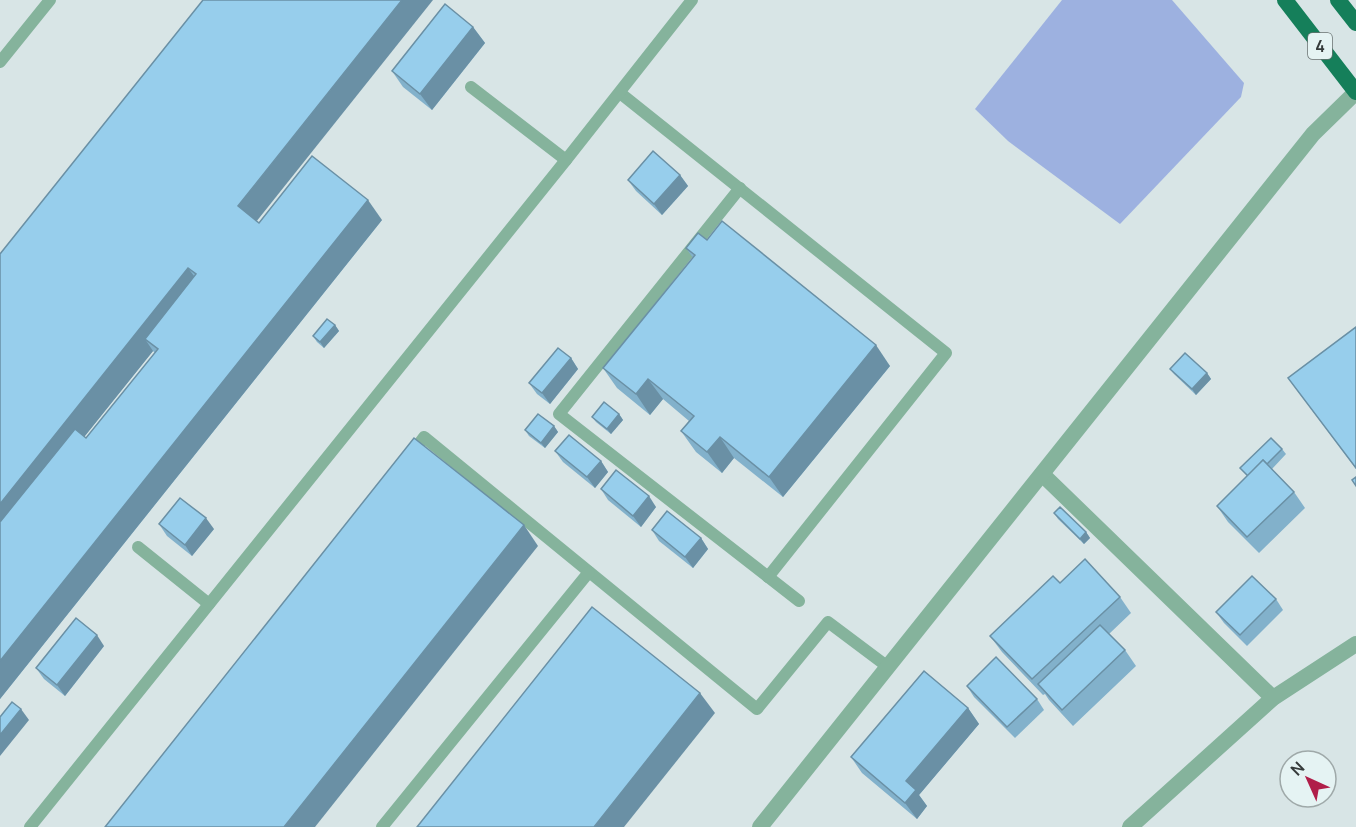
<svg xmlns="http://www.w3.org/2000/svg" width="1356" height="827" viewBox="0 0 1356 827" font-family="Manrope,sans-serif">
	<rect width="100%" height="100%" fill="#d8e5e6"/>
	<polygon fill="#9db1e0" points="1062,0 1172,0 1244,83 1241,97 1120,224 1008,141 975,109"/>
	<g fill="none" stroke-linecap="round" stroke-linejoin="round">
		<g stroke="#85b39c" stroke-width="12">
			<polyline points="0,62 50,0"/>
			<polyline points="471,87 566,160"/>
			<polyline points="620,93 946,353 768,577"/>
			<polyline points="740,188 559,414 799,601"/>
			<polyline points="410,456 424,437 757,709 828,622 888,667"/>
			<polyline points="138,547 209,604"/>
			<polyline points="30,827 566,160 692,0"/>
			<polyline points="382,827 589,572"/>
		</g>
		<g stroke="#85b39c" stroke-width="16">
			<polyline points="1042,474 1273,698"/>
			<polyline points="1130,827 1273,698 1356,644"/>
		</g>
		<polyline stroke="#85b39c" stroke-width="16" points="760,827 1313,134 1356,92"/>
		<g stroke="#157f5a" stroke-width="16">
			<polyline points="1285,0 1356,92"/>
			<polyline points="1338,0 1356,23"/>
		</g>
	</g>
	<g fill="#82b1cb" fill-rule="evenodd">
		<polygon points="473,27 485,43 432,110 403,87 392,71"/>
		<polygon points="680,175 688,186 662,215 636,191 628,180"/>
		<path d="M382,220L0,699V254L256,221L259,223ZM153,351L155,353L86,438L84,437Z"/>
		<polygon points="707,240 890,366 783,497 734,458 722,473 696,452 681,431 689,421 663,399 650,415 617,388 603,368 693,258 686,248"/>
		<polygon points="335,325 339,331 324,348 317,342 313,336"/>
		<polygon points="1356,327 1356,469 1288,378"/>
		<polygon points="571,358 578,369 550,404 537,394 529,383"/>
		<polygon points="1170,369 1207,373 1211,379 1196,395 1174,374"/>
		<polygon points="619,414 623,420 611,434 596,422 592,417"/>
		<polygon points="554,426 558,432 545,448 529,436 525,430"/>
		<polygon points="1282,449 1286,454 1272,469 1294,492 1305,508 1259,553 1228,522 1217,506 1247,476 1240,468"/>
		<polygon points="555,451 601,461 608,472 595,488 563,462"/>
		<polygon points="601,489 656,507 641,527 608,500"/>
		<polygon points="1054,513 1086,532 1090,538 1084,544 1058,519"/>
		<polygon points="159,524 214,529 192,556 167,536"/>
		<polygon points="652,530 701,538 708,549 693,568 659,541"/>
		<polygon points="1060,583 1120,597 1131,613 1109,634 1125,650 1136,666 1073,726 1049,700 1045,694 1043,695 1002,652 990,636"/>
		<polygon points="1276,599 1283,610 1247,646 1224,623 1216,612"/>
		<polygon points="104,646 65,696 44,679 36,668"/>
		<polygon points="967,686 1037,699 1044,710 1015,738 974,697"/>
		<polygon points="968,708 979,724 919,795 927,806 917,819 862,773 851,757"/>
	</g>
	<g fill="#6a90a5">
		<polygon points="402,0 433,0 252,227 238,206"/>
		<polygon points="473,27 485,43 432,110 420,94"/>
		<polygon points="680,175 688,186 662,215 654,204"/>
		<polygon points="368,200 382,220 0,699 0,661"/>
		<polygon points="188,268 203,288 145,339 153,351 0,542 0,504"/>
		<polygon points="335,325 339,331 324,348 320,342"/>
		<polygon points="876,345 890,366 783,497 769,477"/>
		<polygon points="571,358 578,369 550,404 542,393"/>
		<polygon points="1207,373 1211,379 1196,395 1192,389"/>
		<polygon points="648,379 663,399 650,415 636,394"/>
		<polygon points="619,414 623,420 611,434 607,429"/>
		<polygon points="554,426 558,432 545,448 541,443"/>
		<polygon points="720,437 734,458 722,473 707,452"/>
		<polygon points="601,461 608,472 595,488 587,477"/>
		<polygon points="649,496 656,507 641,527 633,516"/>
		<polygon points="206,518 214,529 192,556 185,545"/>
		<polygon points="524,525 538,546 315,827 284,827"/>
		<polygon points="1086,532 1090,538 1084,544 1080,539"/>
		<polygon points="701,538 708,549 693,568 685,557"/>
		<polygon points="97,635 104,646 65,696 57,685"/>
		<polygon points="700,693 715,713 624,827 594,827"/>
		<polygon points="968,708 979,724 919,795 927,806 917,819 905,803 906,781"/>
		<polygon points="21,709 29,720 0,756 0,735"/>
	</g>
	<g fill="#97ceec" stroke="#6a90a5" stroke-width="1.5">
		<polygon points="203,0 402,0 238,206 259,223 312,156 368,200 0,661 0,522 75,429 86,438 158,349 145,339 196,274 188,268 0,504 0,254"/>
		<polygon points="445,4 473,27 420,94 392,71"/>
		<polygon points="653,151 680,175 654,204 628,180"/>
		<polygon points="722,221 876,345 769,477 720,437 707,452 681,431 694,416 648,379 636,394 603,368 695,255 686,248 698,233 707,240"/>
		<polygon points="327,319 335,325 320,342 313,336"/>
		<polygon points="1356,327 1356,468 1288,378"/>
		<polygon points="558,348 571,358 542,393 529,383"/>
		<polygon points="1185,353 1207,373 1192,389 1170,369"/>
		<polygon points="604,402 619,414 607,429 592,417"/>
		<polygon points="538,414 554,426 541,443 525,430"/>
		<polygon points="569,435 601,461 587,477 555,451"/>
		<polygon points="414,438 524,525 284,827 105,827"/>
		<polygon points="1271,438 1282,449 1267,464 1263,460 1248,476 1240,468"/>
		<polygon points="1263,460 1294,492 1247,537 1217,506"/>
		<polygon points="616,470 649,496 633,516 601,489"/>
		<polygon points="1356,477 1356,486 1352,480"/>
		<polygon points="180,498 206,518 185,545 159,524"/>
		<polygon points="1060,507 1086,532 1080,539 1054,513"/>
		<polygon points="667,511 701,538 685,557 652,530"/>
		<polygon points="1085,559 1120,597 1032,679 990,636 1053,576 1060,583"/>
		<polygon points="1252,576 1276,599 1240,635 1216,612"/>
		<polygon points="592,607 700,693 594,827 417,827"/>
		<polygon points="76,618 97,635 57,685 36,668"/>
		<polygon points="1100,625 1125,650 1062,710 1038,684"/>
		<polygon points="996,657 1037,699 1007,727 967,686"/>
		<polygon points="924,671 968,708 906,781 916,790 905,803 851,757"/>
		<polygon points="12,702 21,709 0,735 0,717"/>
	</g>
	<g text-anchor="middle" stroke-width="5" stroke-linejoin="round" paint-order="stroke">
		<rect fill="#e5f3f3" stroke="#6a7272" stroke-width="1.5" x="1308" y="33" width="24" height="26" rx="4.5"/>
		<g font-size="16" font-weight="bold" fill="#363b3b">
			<text x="1320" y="52">4</text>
		</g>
	</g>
	<g transform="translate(1308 779) rotate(315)"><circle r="28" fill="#e5f3f3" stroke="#9fa9a9" stroke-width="1.5"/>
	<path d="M0-4.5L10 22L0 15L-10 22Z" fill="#b01e49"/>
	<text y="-9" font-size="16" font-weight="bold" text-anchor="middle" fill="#363b3b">N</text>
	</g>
</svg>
